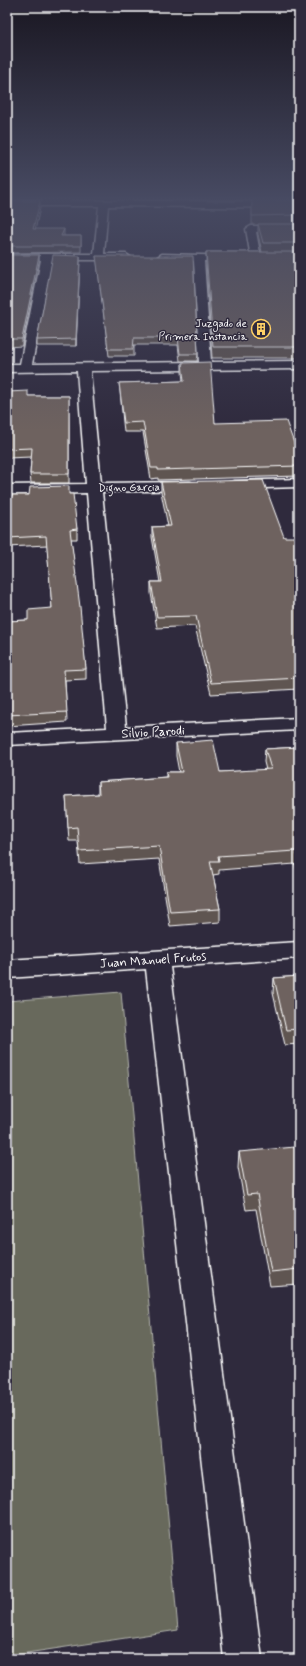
<svg xmlns="http://www.w3.org/2000/svg" width="306" height="1666" viewBox="0 0 306 1666" font-family="Mynerve,sans-serif">
	<rect width="100%" height="100%" fill="#2f2a3d"/>
	<filter id="ink" filterUnits="userSpaceOnUse"><feTurbulence type="fractalNoise" baseFrequency=".025" numOctaves="2"/><feDisplacementMap in="SourceGraphic" scale="8" xChannelSelector="R" yChannelSelector="G"/><feConvolveMatrix kernelMatrix="1 2 1 2 8 2 1 2 1" color-interpolation-filters="sRGB"/></filter>
	<g filter="url(#ink)">
		<polygon fill="#67695b" stroke="#b3b4ad" points="121,992 178,1630 7,1656 7,1001"/>
		<g fill="none" stroke-linecap="round" stroke-linejoin="round">
			<defs>
				<g id="street">
					<polygon points="7,200 299,202 299,208 108,206 104,254 126,254 131,257 126,260 52,260 32,364 199,362 194,261 162,260 157,257 162,254 240,256 241,258 240,260 236,261 204,261 211,362 299,361 299,369 90,371 101,483 190,482 195,483 197,486 195,489 190,490 102,492 126,727 299,718 299,730 7,745 7,733 107,728 87,493 7,495 7,485 86,484 77,371 7,372 7,364 20,364 41,260 7,260 7,254 94,254 99,206 7,206"/>
					<polygon points="251,226 299,226 299,232 256,232 261,258 256,261 251,258 246,229"/>
					<polygon points="299,479 299,487 234,489 229,488 227,485 229,482 234,481"/>
					<polygon points="299,942 299,958 170,967 262,1659 224,1659 146,969 7,978 7,960"/>
				</g>
			</defs>
			<use href="#street" stroke="#fff" stroke-width="3"/>
			<use href="#street" fill="#2f2a3d" fill-rule="evenodd"/>
		</g>
		<g fill="#5f5451" stroke="#fff">
			<polygon points="7,198 42,198 42,199"/>
			<polygon points="131,198 299,198 299,358 212,358 206,262 206,252 262,252 258,234 258,225 252,225 252,200 131,199"/>
			<polygon points="7,201 40,208 35,229 64,236 81,236 81,252 7,253"/>
			<polygon points="7,255 39,255 39,262 22,346 8,347 7,352"/>
			<polygon points="80,256 76,346 37,346 37,340"/>
			<polygon points="96,256 198,354 197,361 180,361 178,345 134,345 134,356 109,356 97,262"/>
			<polygon points="182,363 215,423 299,457 299,476 158,480 158,478 151,479 143,432 124,432 120,392 119,383 183,381 182,372"/>
			<polygon points="7,392 28,396 69,396 69,483 31,483 30,474 31,457 7,458"/>
			<polygon points="161,482 284,537 299,545 299,689 211,694 195,626 157,628 151,593 151,582 160,582 152,537 152,527 168,526 161,492"/>
			<polygon points="69,494 77,529 77,539 71,539 86,669 86,679 65,680 67,722 7,726 7,621 28,620 52,608 47,545 7,547 7,495"/>
			<polygon points="176,743 220,772 266,770 264,762 265,749 299,747 299,880 295,864 219,870 219,874 213,875 220,909 220,922 170,926 159,859 80,864 78,841 69,841 66,796 98,794 98,782 166,777 166,772 179,772 176,756"/>
			<polygon points="299,976 299,1044 285,1045 273,993 274,978"/>
			<polygon points="239,1152 299,1163 299,1284 270,1286 256,1209 246,1210 238,1167"/>
		</g>
		<g fill="#4d4542" stroke="#fff">
			<polygon points="40,201 40,208 34,235 33,229"/>
			<polygon points="64,229 64,236 61,236"/>
			<polygon points="39,255 39,262 22,346 22,339"/>
			<polygon points="80,256 80,262 76,346 76,339"/>
			<polygon points="7,339 8,347 7,352"/>
		</g>
		<g fill="#6e625e" stroke="#fff">
			<polygon points="252,200 299,200 299,215 252,216"/>
			<polygon points="7,201 40,201 33,229 64,229 61,236 81,236 81,246 7,246"/>
			<polygon points="258,224 299,224 299,243 263,243"/>
			<polygon points="206,252 299,252 299,347 213,347"/>
			<polygon points="7,255 39,255 22,339 7,339 7,341"/>
			<polygon points="53,255 80,256 76,339 37,340"/>
			<polygon points="96,256 193,256 198,354 180,354 178,338 134,338 133,349 108,349"/>
			<polygon points="210,362 215,423 286,421 299,457 299,466 158,470 158,468 151,468 143,422 124,423 119,383 184,381 182,363"/>
			<polygon points="28,391 28,396 69,396 69,474 30,474 32,448 7,449 7,392"/>
			<polygon points="263,480 284,537 296,537 299,545 299,678 211,683 196,616 157,617 151,582 162,582 152,527 171,526 161,482"/>
			<polygon points="69,486 69,494 73,494 77,529 70,530 80,607 86,669 64,670 67,712 7,715 7,621 28,620 28,610 52,608 46,536 7,538 7,495 29,495 30,487"/>
			<polygon points="213,740 220,772 271,769 265,749 299,747 299,862 296,851 218,856 219,861 210,861 220,909 170,912 159,846 79,851 77,827 68,828 66,796 99,794 98,782 167,777 166,772 182,772 176,743"/>
			<polygon points="299,976 299,1029 286,1030 274,978"/>
			<polygon points="295,1147 299,1163 299,1269 271,1272 257,1194 247,1195 239,1152"/>
		</g>
	</g>
	<linearGradient id="sky" x2="0" y2="1"><stop stop-color="#1a1722"/><stop offset="0.46" stop-color="#474a62"/><stop offset="1" stop-color="#474a62" stop-opacity="0"/></linearGradient>
	<rect width="306" height="431" fill="url(#sky)"/>
	<defs>
		<symbol id="building-ring" viewBox="-11 -11 22 22"><circle r="9.5" fill="#2f2a3d" stroke="#ffd166" stroke-width="1.5"/><path d="M-4-6H4V6H1V3H-1V6H-4ZM-2.5-4.3h1.7v1.8h-1.7ZM.8-4.3h1.7v1.8H.8ZM-2.5-1h1.7V.8h-1.7ZM.8-1h1.7V.8H.8Z" fill="#ffd166"/></symbol>
	</defs>
	<g fill-rule="evenodd">
		<use href="#building-ring" x="250" y="318" width="22" height="22"/>
	</g>
	<g text-anchor="middle" stroke-width="3" stroke-linejoin="round" paint-order="stroke">
		<g font-size="11" fill="#fff" stroke="#2f2a3d" text-anchor="end">
			<text x="247" y="327">Juzgado de<tspan x="247" dy="13">Primera Instancia</tspan></text>
		</g>
		<g font-size="11" fill="#fff" stroke="#2f2a3d">
			<text transform="translate(129 487) rotate(-1)" y="4">Digno Garcia</text>
		</g>
		<g font-size="13" fill="#fff" stroke="#2f2a3d">
			<text transform="translate(153 731) rotate(-3)" y="5">Silvio Parodi</text>
			<text transform="translate(153 959) rotate(-4)" y="5">Juan Manuel Frutos</text>
		</g>
	</g>
	<rect width="306" height="1666" fill="none" stroke="#2f2a3d" stroke-width="24"/>
	<rect x="12" y="12" width="282" height="1642" fill="none" stroke="#fff" stroke-width="1.5" filter="url(#ink)"/>
</svg>
